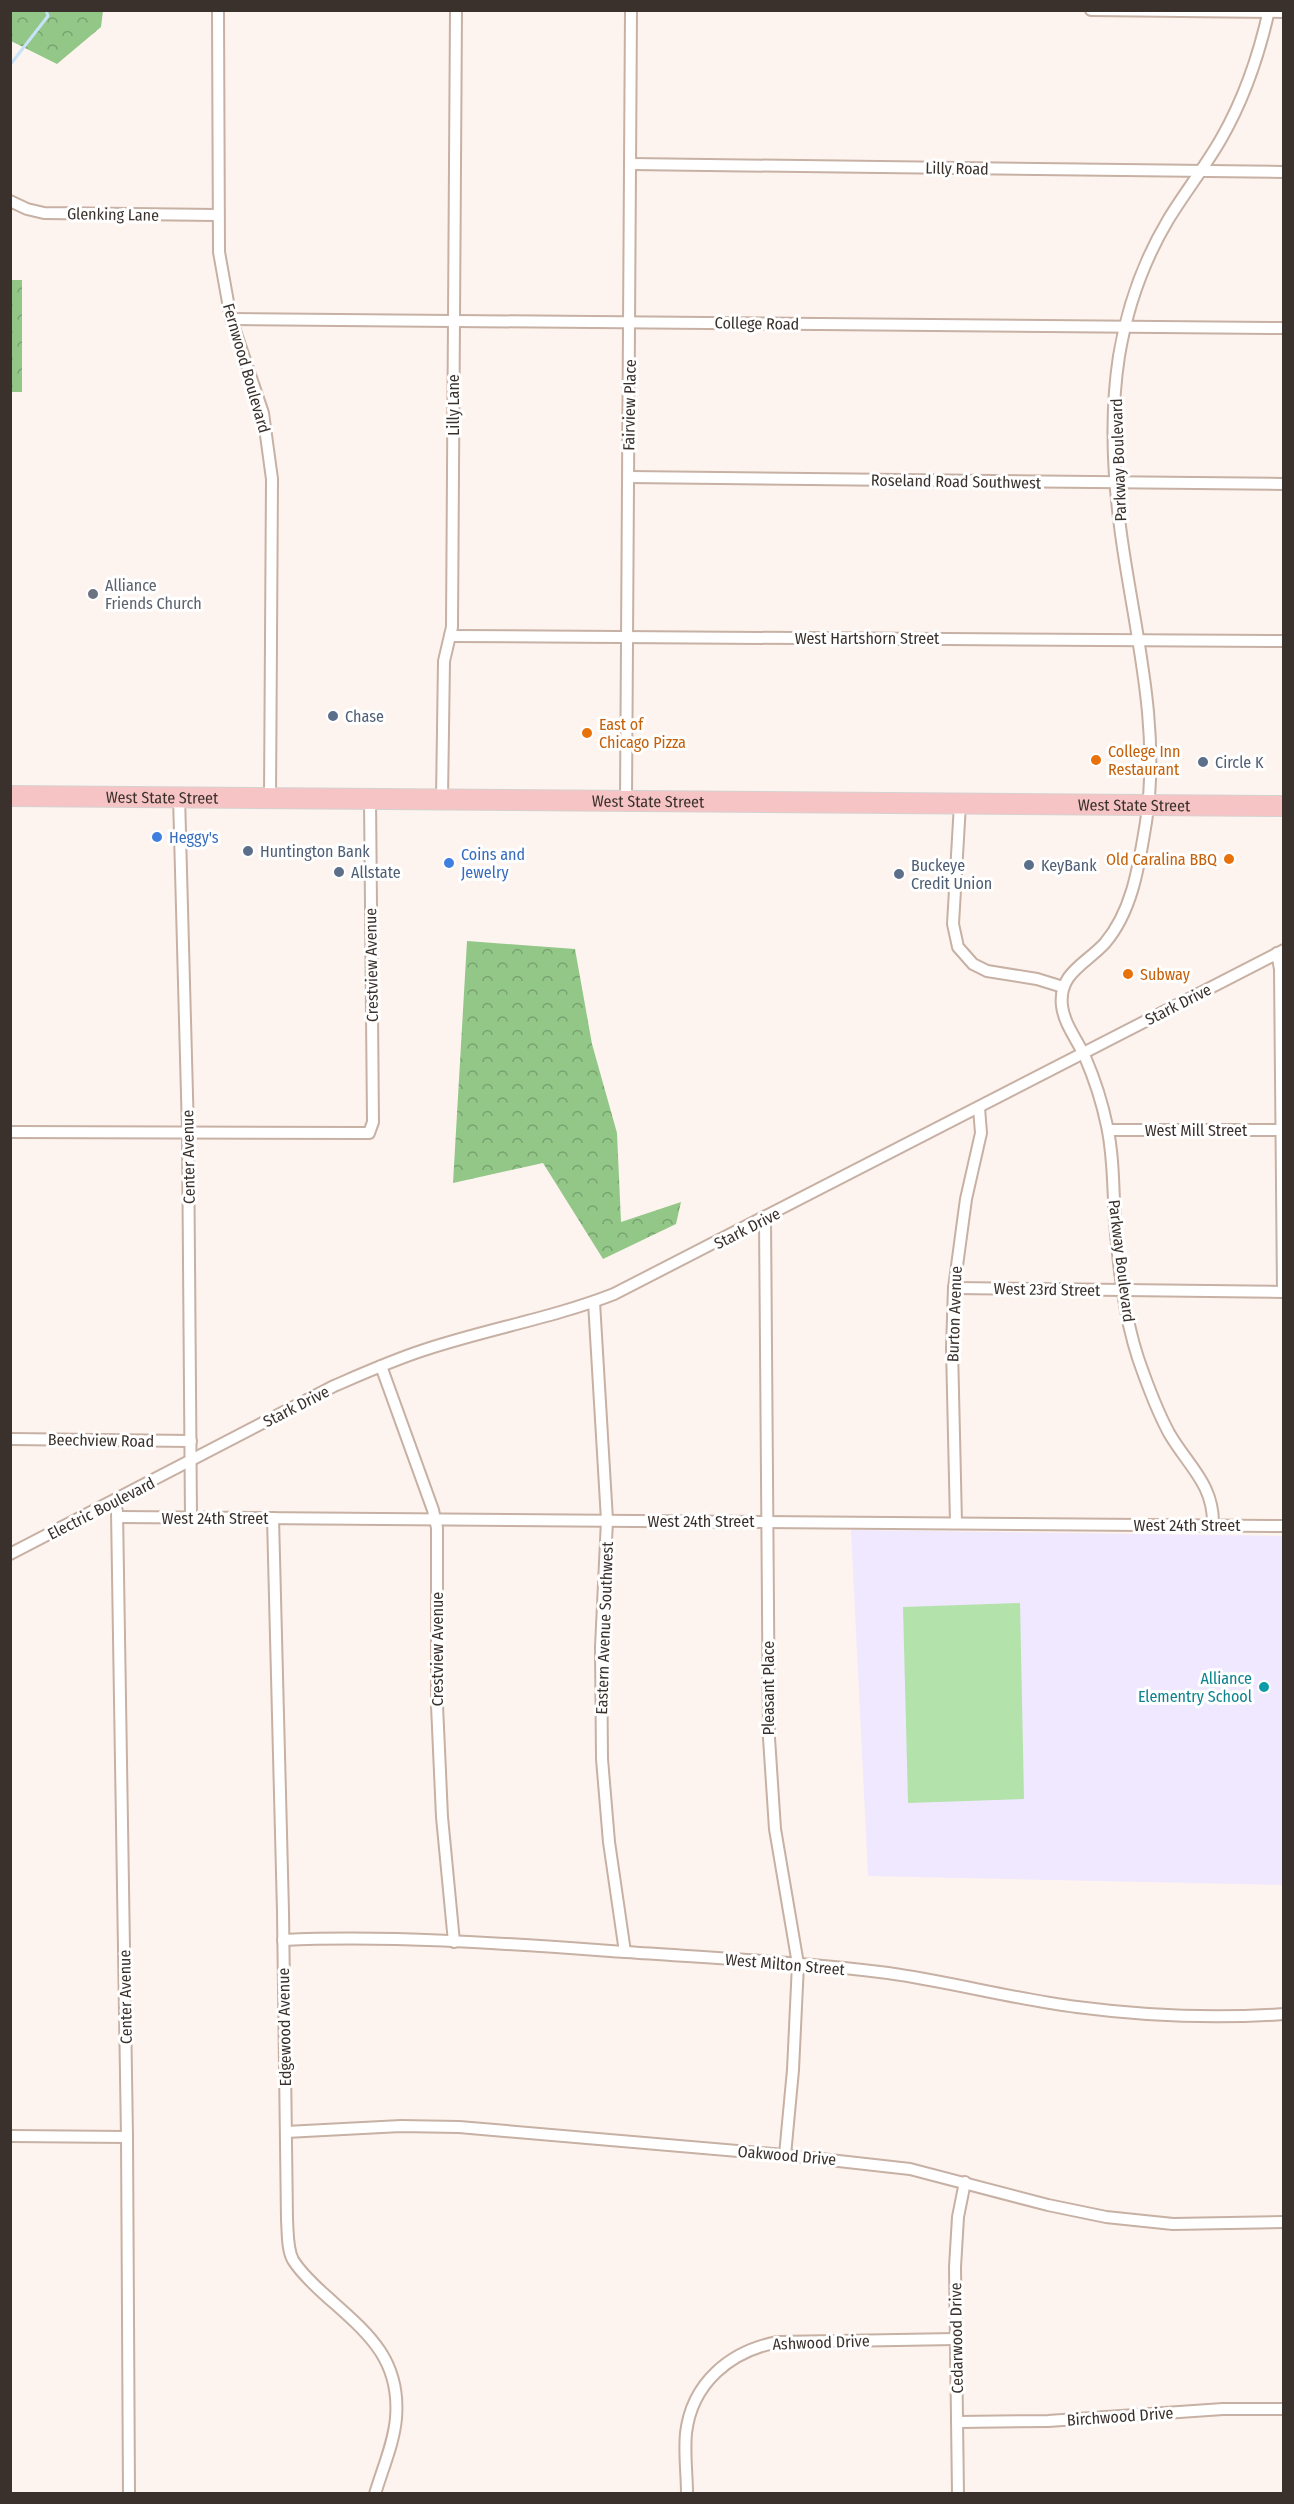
<svg xmlns="http://www.w3.org/2000/svg" width="1294" height="2504" viewBox="0 0 1294 2504" font-family="'Fira Sans Condensed',sans-serif">
	<defs>
		<pattern id="forest-crowns" width="20" height="18" patternUnits="userSpaceOnUse" patternTransform="scale(1.5)"><rect width="20" height="18" fill="#92c788"/><path d="M2 6a3 3 0 1 1 6 0M12 15a3 3 0 1 1 6 0" fill="none" stroke="#78a26f"/></pattern>
	</defs>
	<rect width="100%" height="100%" fill="#fef4ef"/>
	<polygon fill="#f0e8fe" points="851,1530 1283,1536 1283,1885 868,1876"/>
	<g fill="url(#forest-crowns)">
		<polygon points="10,11 11,10 103,11 101,27 57,64 11,41"/>
		<rect x="11" y="280" width="11" height="112"/>
		<polygon points="467,941 575,949 592,1044 617,1133 621,1222 681,1202 676,1224 603,1259 543,1163 453,1183"/>
	</g>
	<polygon fill="#b3e2ab" points="1020,1603 1024,1799 908,1803 903,1607"/>
	<g fill="none" stroke-linecap="round" stroke-linejoin="round">
		<polyline stroke="#c8e3f9" stroke-width="3" points="10,65 48,16 46,10"/>
		<defs>
			<g id="street">
				<polyline points="218,10 219,252 231,319 263,413 272,479 270,797"/>
				<polyline points="1091,10 1284,12"/>
				<polyline points="631,164 1284,172"/>
				<polyline points="10,201 27,209 44,213 217,215"/>
				<polyline points="231,319 1284,328"/>
				<polyline points="629,477 1284,484"/>
				<polyline points="450,636 1284,641"/>
				<polyline points="179,796 188,1132 191,1518"/>
				<polyline points="442,799 444,661 452,627 456,10"/>
				<polyline points="626,800 631,10"/>
				<polyline points="960,804 953,924 958,947 973,964 987,971 1037,979 1063,987"/>
				<polyline points="1277,953 1280,969 1283,1292"/>
				<polyline points="1108,1130 1284,1130"/>
				<polyline points="10,1132 369,1133 373,1122 370,798"/>
				<polyline points="765,1218 769,1738 775,1829 798,1964 793,2070 785,2155"/>
				<polyline points="954,1288 1284,1292"/>
				<polyline points="594,1302 607,1520 601,1647 602,1759 609,1842 625,1952"/>
				<polyline points="381,1366 433,1510 437,1528 437,1705 442,1817 454,1942"/>
				<polyline points="10,1439 191,1441"/>
				<polyline points="117,1511 127,2137 129,2494"/>
				<polyline points="118,1517 1284,1526"/>
				<path d="M273,1518L283,1912L287,2220C288,2233 287,2249 293,2260C301,2273 313,2284 324,2294C365,2331 401,2357 396,2418C394,2443 382,2470 375,2494"/>
				<polyline points="956,1523 952,1348 954,1288 966,1199 981,1133 979,1108"/>
				<path d="M1213,1525C1214,1484 1188,1466 1169,1433C1156,1409 1147,1384 1138,1358C1124,1315 1119,1268 1115,1223C1113,1191 1114,1158 1107,1126C1102,1102 1095,1080 1085,1057C1078,1041 1064,1024 1062,1006C1058,973 1086,964 1105,943C1133,910 1139,864 1146,822C1161,725 1134,629 1121,534C1113,476 1110,414 1119,356C1127,308 1143,262 1168,220C1185,192 1205,167 1221,139C1244,99 1259,55 1269,10"/>
				<path d="M10,1554L334,1386C364,1373 393,1360 424,1350C487,1329 553,1318 614,1294L1284,950"/>
				<path d="M283,1940C398,1935 512,1944 626,1952C714,1958 801,1962 888,1973C952,1982 1013,1999 1077,2007C1146,2016 1214,2019 1284,2014"/>
				<polyline points="286,2132 401,2126 459,2127 785,2155 910,2169 1048,2205 1106,2217 1173,2224 1284,2222"/>
				<polyline points="10,2136 127,2137"/>
				<polyline points="957,2422 1048,2421 1223,2409 1284,2409"/>
				<path d="M687,2494C687,2474 684,2453 686,2433C692,2383 730,2351 778,2342L956,2339"/>
				<polyline points="958,2494 955,2267 958,2217 965,2182"/>
			</g>
			<g id="highway">
				<path id="s1" d="M10,796L1284,806"/>
			</g>
		</defs>
		<use href="#street" stroke="#c7b0a4" stroke-width="14"/>
		<use href="#highway" stroke="#d4d2d1" stroke-width="22"/>
		<use href="#street" stroke="#fff" stroke-width="10"/>
		<use href="#highway" stroke="#f6c4c4" stroke-width="20"/>
	</g>
	<circle fill="#6b7280" stroke="#fff" stroke-width="2" cx="93" cy="594" r="6"/>
	<g fill="#5c6f8a" stroke="#fff" stroke-width="2">
		<circle cx="333" cy="716" r="6"/>
		<circle cx="1203" cy="762" r="6"/>
		<circle cx="248" cy="851" r="6"/>
		<circle cx="1029" cy="865" r="6"/>
		<circle cx="339" cy="872" r="6"/>
		<circle cx="899" cy="874" r="6"/>
	</g>
	<g fill="#e8710a" stroke="#fff" stroke-width="2">
		<circle cx="587" cy="733" r="6"/>
		<circle cx="1096" cy="760" r="6"/>
		<circle cx="1229" cy="859" r="6"/>
		<circle cx="1128" cy="974" r="6"/>
	</g>
	<g fill="#3f7fe0" stroke="#fff" stroke-width="2">
		<circle cx="157" cy="837" r="6"/>
		<circle cx="449" cy="863" r="6"/>
	</g>
	<circle fill="#0f9aa8" stroke="#fff" stroke-width="2" cx="1264" cy="1687" r="6"/>
	<g text-anchor="middle" stroke-width="6" stroke-linejoin="round" paint-order="stroke">
		<g font-size="16" fill="#3a312c" stroke="#fff">
			<text transform="translate(957 168) rotate(1)" y="6">Lilly Road</text>
			<text transform="translate(113 214) rotate(1)" y="6">Glenking Lane</text>
			<text transform="translate(757 323) rotate(1)" y="6">College Road</text>
			<text transform="translate(247 368) rotate(74)" y="6">Fernwood Boulevard</text>
			<text transform="translate(453 405) rotate(-90)" y="6">Lilly Lane</text>
			<text transform="translate(629 405) rotate(-89)" y="6">Fairview Place</text>
			<text transform="translate(1118 460) rotate(-92)" y="6">Parkway Boulevard</text>
			<text transform="translate(956 481) rotate(1)" y="6">Roseland Road Southwest</text>
			<text x="867" y="644">West Hartshorn Street</text>
			<text dy="6" stroke="none"><textPath href="#s1" startOffset="152">West State Street</textPath></text>
			<text dy="6" stroke="none"><textPath href="#s1" startOffset="638">West State Street</textPath></text>
			<text dy="6" stroke="none"><textPath href="#s1" startOffset="1124">West State Street</textPath></text>
			<text transform="translate(371 965) rotate(-91)" y="6">Crestview Avenue</text>
			<text transform="translate(1178 1004) rotate(-27)" y="6">Stark Drive</text>
			<text x="1196" y="1136">West Mill Street</text>
			<text transform="translate(188 1157) rotate(-91)" y="6">Center Avenue</text>
			<text transform="translate(747 1228) rotate(-27)" y="6">Stark Drive</text>
			<text transform="translate(1122 1261) rotate(83)" y="6">Parkway Boulevard</text>
			<text transform="translate(1047 1289) rotate(1)" y="6">West 23rd Street</text>
			<text transform="translate(954 1314) rotate(-88)" y="6">Burton Avenue</text>
			<text transform="translate(296 1406) rotate(-27)" y="6">Stark Drive</text>
			<text transform="translate(101 1440) rotate(1)" y="6">Beechview Road</text>
			<text transform="translate(101 1508) rotate(-27)" y="6">Electric Boulevard</text>
			<text x="215" y="1524">West 24th Street</text>
			<text x="701" y="1527">West 24th Street</text>
			<text x="1187" y="1531">West 24th Street</text>
			<text transform="translate(604 1628) rotate(-88)" y="6">Eastern Avenue Southwest</text>
			<text transform="translate(437 1649) rotate(-90)" y="6">Crestview Avenue</text>
			<text transform="translate(768 1688) rotate(-90)" y="6">Pleasant Place</text>
			<text transform="translate(785 1964) rotate(5)" y="6">West Milton Street</text>
			<text transform="translate(125 1997) rotate(-91)" y="6">Center Avenue</text>
			<text transform="translate(284 2027) rotate(-91)" y="6">Edgewood Avenue</text>
			<text transform="translate(787 2155) rotate(5)" y="6">Oakwood Drive</text>
			<text transform="translate(956 2338) rotate(-91)" y="6">Cedarwood Drive</text>
			<text transform="translate(821 2342) rotate(-2)" y="6">Ashwood Drive</text>
			<text transform="translate(1120 2416) rotate(-4)" y="6">Birchwood Drive</text>
		</g>
		<g font-size="16" fill="#5b616d" stroke="#fff" text-anchor="start">
			<text x="105" y="591">Alliance<tspan x="105" dy="18">Friends Church</tspan></text>
		</g>
		<g font-size="16" fill="#4e5e75" stroke="#fff" text-anchor="start">
			<text x="345" y="722">Chase</text>
			<text x="1215" y="768">Circle K</text>
			<text x="260" y="857">Huntington Bank</text>
			<text x="911" y="871">Buckeye<tspan x="911" dy="18">Credit Union</tspan></text>
			<text x="1041" y="871">KeyBank</text>
			<text x="351" y="878">Allstate</text>
		</g>
		<g font-size="16" fill="#c56008" stroke="#fff" text-anchor="start">
			<text x="599" y="730">East of<tspan x="599" dy="18">Chicago Pizza</tspan></text>
			<text x="1108" y="757">College Inn<tspan x="1108" dy="18">Restaurant</tspan></text>
			<text x="1217" y="865" text-anchor="end">Old Caralina BBQ</text>
			<text x="1140" y="980">Subway</text>
		</g>
		<g font-size="16" fill="#366cbe" stroke="#fff" text-anchor="start">
			<text x="169" y="843">Heggy's</text>
			<text x="461" y="860">Coins and<tspan x="461" dy="18">Jewelry</tspan></text>
		</g>
		<g font-size="16" fill="#0d838f" stroke="#fff" text-anchor="end">
			<text x="1252" y="1684">Alliance<tspan x="1252" dy="18">Elementry School</tspan></text>
		</g>
	</g>
	<rect width="1294" height="2504" fill="none" stroke="#3a312c" stroke-width="24"/>
</svg>
